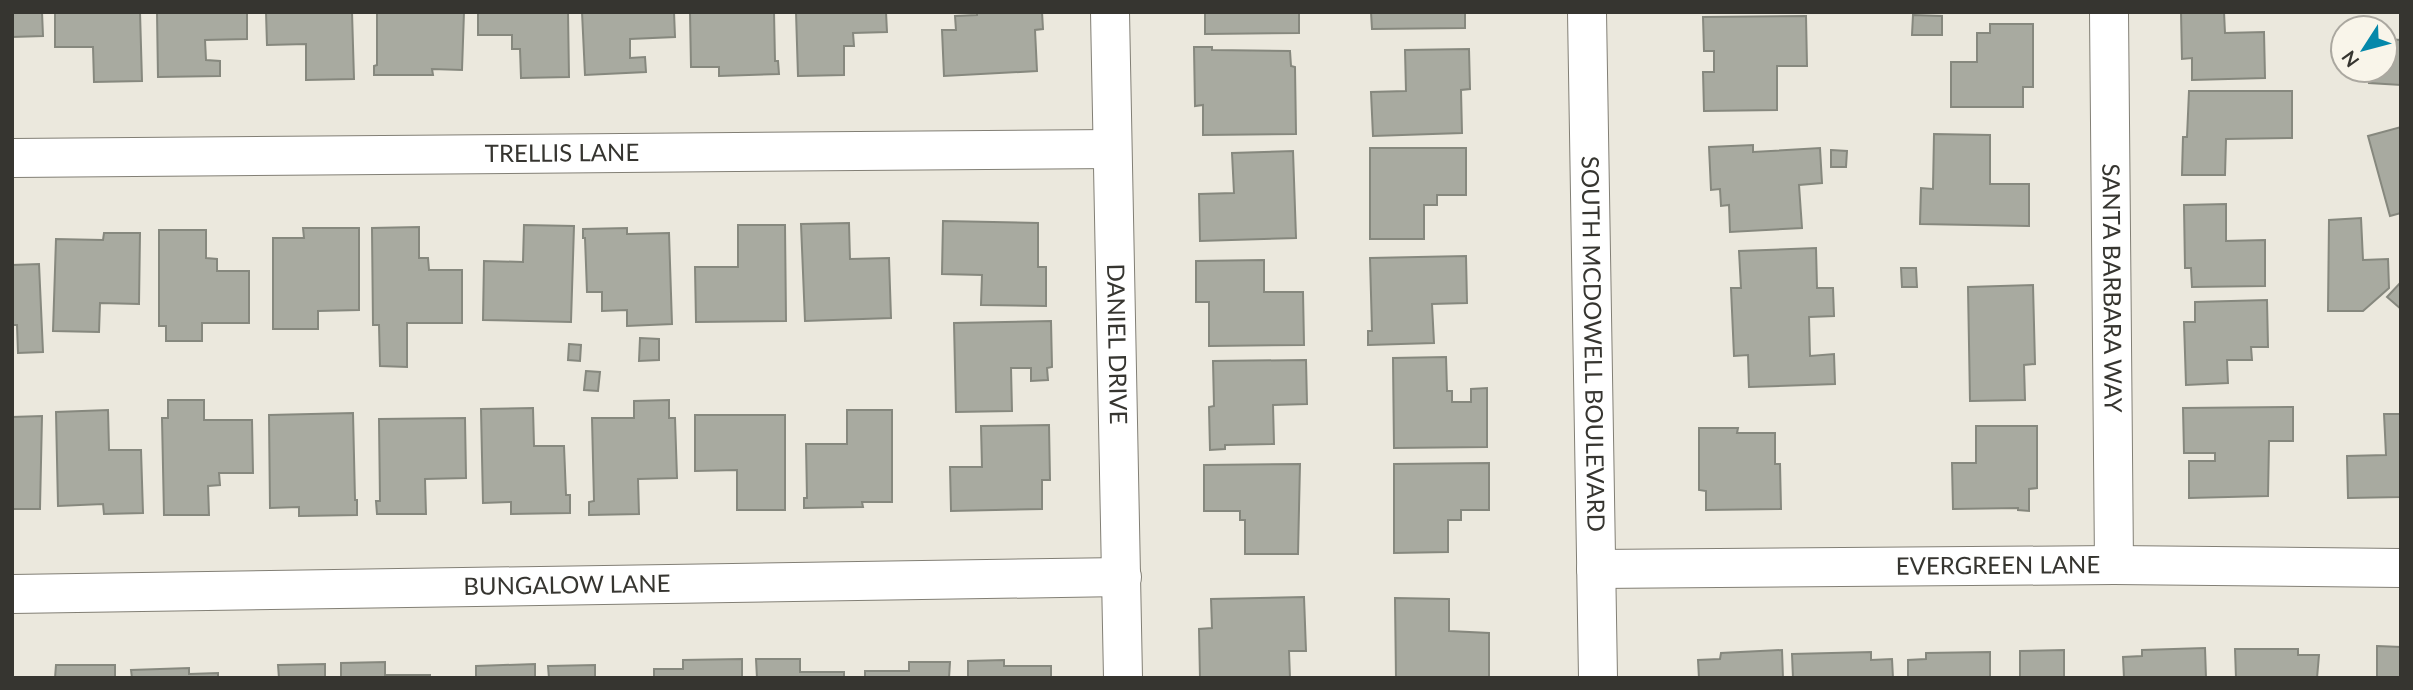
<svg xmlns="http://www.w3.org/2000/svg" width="2413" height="690" viewBox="0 0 2413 690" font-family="Lato,sans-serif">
	<rect width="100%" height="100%" fill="#ebe8dd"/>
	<g fill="#a8aaa0" stroke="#86887e" stroke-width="2">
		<polygon points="12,12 42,12 43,36 12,37"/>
		<polygon points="55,12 140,12 142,81 94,82 93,47 55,47"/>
		<polygon points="157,12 247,12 247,39 205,40 206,60 220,61 220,76 158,77"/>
		<polygon points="266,12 352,12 354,79 306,80 306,44 267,45"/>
		<polygon points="377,12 464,12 462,70 432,69 433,75 374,75 374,66 377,65"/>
		<polygon points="478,12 568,12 569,77 521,78 520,49 512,49 512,35 478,35"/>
		<polygon points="582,12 674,12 675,37 630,39 630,58 645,57 646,72 585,75"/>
		<polygon points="690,12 774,12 775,61 778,61 779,74 719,76 719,67 691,67"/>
		<polygon points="796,12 886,12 887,32 853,33 854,46 844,46 844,75 798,76"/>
		<polygon points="977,12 1042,12 1043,29 1035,30 1037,71 944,76 942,30 956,30 955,16 977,15"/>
		<polygon points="1205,12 1299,12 1299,33 1205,34"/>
		<polygon points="1371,12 1465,12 1465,28 1372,29"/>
		<polygon points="2181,12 2224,12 2225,33 2264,32 2265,78 2192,80 2192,58 2182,59"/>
		<polygon points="1913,15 1942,16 1942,35 1912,35"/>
		<polygon points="1806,16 1807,66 1777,66 1777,110 1704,111 1703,72 1714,72 1714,51 1704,51 1703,17"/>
		<polygon points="1990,24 2033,24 2033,87 2023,87 2023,107 1951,107 1951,62 1977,62 1977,33 1990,33"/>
		<polygon points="2385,39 2401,40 2401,85 2369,83 2370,70 2385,70"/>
		<polygon points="1194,47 1212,47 1212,50 1290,51 1291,66 1295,67 1296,134 1203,135 1203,105 1195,106"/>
		<polygon points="1469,49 1470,89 1461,90 1462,133 1373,136 1371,92 1406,91 1405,50"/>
		<polygon points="2189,91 2292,91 2292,138 2226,139 2225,175 2182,175 2183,137 2187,137"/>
		<polygon points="2401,127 2401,213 2390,216 2368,136"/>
		<polygon points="1934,134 1990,135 1990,184 2029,184 2029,226 1920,224 1921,188 1933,189"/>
		<polygon points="1753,145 1753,152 1820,148 1822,183 1799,185 1802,228 1730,232 1729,205 1721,206 1720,189 1711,190 1709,147"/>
		<polygon points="1370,148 1466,148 1466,195 1437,195 1437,205 1424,205 1424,239 1370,239"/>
		<polygon points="1831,150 1847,151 1846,167 1831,167"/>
		<polygon points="1293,151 1296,238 1200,241 1199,194 1234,193 1232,153"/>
		<polygon points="2226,204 2226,241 2265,240 2265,286 2192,287 2191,268 2185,268 2184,205"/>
		<polygon points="2361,218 2363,260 2388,259 2389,288 2363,311 2328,311 2329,220"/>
		<polygon points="943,221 1038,223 1038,267 1046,267 1046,306 981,305 982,275 942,274"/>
		<polygon points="849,223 850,259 889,258 891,318 805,321 801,224"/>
		<polygon points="524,225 574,226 571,322 483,320 484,261 523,262"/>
		<polygon points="738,225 785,225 786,321 696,322 695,267 738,267"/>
		<polygon points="419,227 419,258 428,258 429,270 462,270 462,323 407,323 407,367 380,366 379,325 373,325 372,228"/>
		<polygon points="303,228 359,228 359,310 318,311 318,329 273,329 273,238 304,238"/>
		<polygon points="627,228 627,234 669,233 672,324 627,326 627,310 602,311 602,292 587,292 585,238 583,238 583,229"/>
		<polygon points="159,230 206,230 206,258 217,259 217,271 249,271 249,323 202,323 202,341 166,341 166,326 159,326"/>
		<polygon points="104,233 140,233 139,304 100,303 99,332 53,331 56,239 103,240"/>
		<polygon points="1816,248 1817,288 1833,288 1834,316 1809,317 1810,356 1834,354 1835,384 1749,387 1748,355 1734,356 1731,288 1741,288 1739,251"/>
		<polygon points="1466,256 1467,303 1432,304 1434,343 1368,345 1368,331 1372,331 1370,258"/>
		<polygon points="1264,260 1264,292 1303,292 1304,345 1209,346 1209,302 1196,302 1196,261"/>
		<polygon points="39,264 43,352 18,353 17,325 12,325 12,265"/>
		<polygon points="1901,268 1916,268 1917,287 1902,287"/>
		<polygon points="2401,282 2401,309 2387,297"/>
		<polygon points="2033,285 2035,364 2024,365 2025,400 1970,401 1968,287"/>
		<polygon points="2267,300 2268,347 2251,347 2252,360 2227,360 2228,383 2186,385 2184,322 2195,322 2195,302"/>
		<polygon points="1051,321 1052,367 1047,368 1048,380 1031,381 1031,368 1011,368 1012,411 956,412 954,323"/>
		<polygon points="640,338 659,339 659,360 639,361"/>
		<polygon points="569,344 581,345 580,361 568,360"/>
		<polygon points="1446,357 1447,391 1452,391 1452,402 1471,402 1471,389 1487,388 1487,447 1394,448 1393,358"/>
		<polygon points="1306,360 1307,404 1273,405 1274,444 1225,445 1225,449 1210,450 1209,407 1214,406 1213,361"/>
		<polygon points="586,371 600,372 598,391 584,390"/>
		<polygon points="168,400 204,400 204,420 252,420 253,473 219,473 220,485 208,486 209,515 164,515 162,418 168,418"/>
		<polygon points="669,400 669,418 675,418 677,478 638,479 639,514 589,515 589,502 594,501 592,418 634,418 634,401"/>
		<polygon points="2293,407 2293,441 2269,441 2268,496 2189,498 2189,461 2215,461 2215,453 2184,453 2183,408"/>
		<polygon points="533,408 534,446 564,446 566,495 570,495 570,513 511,514 511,502 483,503 481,409"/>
		<polygon points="108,410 109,450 141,450 143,513 104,514 103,504 58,506 56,412"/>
		<polygon points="847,410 892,410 892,502 862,502 863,507 804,508 804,498 807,498 806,444 847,444"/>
		<polygon points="353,413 355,500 357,500 357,515 299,516 299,507 270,508 269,415"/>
		<polygon points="2384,414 2401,414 2401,497 2348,498 2347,456 2386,455"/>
		<polygon points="695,415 785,415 785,510 737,510 737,470 695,471"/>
		<polygon points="42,416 40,509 12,509 12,417"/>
		<polygon points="465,418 466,478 425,479 426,514 377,514 376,501 380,501 379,419"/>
		<polygon points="1049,425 1050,480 1042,480 1042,509 951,511 950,467 982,467 981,426"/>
		<polygon points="1976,426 2037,426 2037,488 2029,489 2029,511 2018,510 2018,508 1953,509 1952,463 1976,463"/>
		<polygon points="1699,428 1738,428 1737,433 1775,433 1775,464 1780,464 1781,509 1706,510 1706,491 1699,490"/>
		<polygon points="1489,463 1489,510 1461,510 1461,520 1448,520 1448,552 1394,553 1394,464"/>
		<polygon points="1300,464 1298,554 1245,554 1245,520 1240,520 1240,511 1204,511 1204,465"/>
		<polygon points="1304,597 1306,651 1289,651 1290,678 1200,678 1199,629 1212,628 1211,599"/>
		<polygon points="1395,598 1449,599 1449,631 1489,633 1489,678 1396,678"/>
		<polygon points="2377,646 2401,647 2401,678 2377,678"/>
		<polygon points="2205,648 2206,678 2124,678 2123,657 2142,656 2142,650"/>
		<polygon points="2235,649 2298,649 2298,655 2319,655 2317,678 2236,678"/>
		<polygon points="1782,650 1783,678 1699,678 1698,660 1720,659 1721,653"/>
		<polygon points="2064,650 2064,678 2020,678 2020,651"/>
		<polygon points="1871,652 1871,660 1892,659 1893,678 1793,678 1792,654"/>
		<polygon points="1990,652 1990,678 1908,678 1908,660 1926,659 1926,653"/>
		<polygon points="742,659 742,678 654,678 654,669 683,669 683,660"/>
		<polygon points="756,659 800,659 800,672 844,672 844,678 757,678"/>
		<polygon points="1004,660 1004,666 1051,666 1051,678 968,678 968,661"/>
		<polygon points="385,662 385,675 430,675 430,678 341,678 341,663"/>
		<polygon points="909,662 950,662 949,678 865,678 865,671 909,671"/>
		<polygon points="325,664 325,678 279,678 278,665"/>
		<polygon points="535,664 535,678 476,678 476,666"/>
		<polygon points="56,665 115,665 115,678 55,678"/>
		<polygon points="595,665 595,678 549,678 548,666"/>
		<polygon points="189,668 189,674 218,673 218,678 132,678 131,670"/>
	</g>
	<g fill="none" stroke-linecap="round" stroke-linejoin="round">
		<defs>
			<g id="minor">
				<path id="s1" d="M1110,12L1123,678"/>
				<path id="s2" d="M2109,12L2114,565"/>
				<path id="s3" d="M12,158L1112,149"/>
				<path id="s4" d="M1596,569L2114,565L2401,568"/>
				<path id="s5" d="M12,594L1122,577"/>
			</g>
			<g id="secondary">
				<path id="s6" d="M1587,12L1598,678"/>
			</g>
		</defs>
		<use href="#minor" stroke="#827f75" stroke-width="40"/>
		<use href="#secondary" stroke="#827f75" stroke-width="40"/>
		<use href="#minor" stroke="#fff" stroke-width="38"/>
		<use href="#secondary" stroke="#fff" stroke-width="38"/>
	</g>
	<g text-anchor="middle" stroke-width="5" stroke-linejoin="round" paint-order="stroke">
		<g font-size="24" fill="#363530" stroke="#f9f5ea">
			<text dy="8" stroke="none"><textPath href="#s3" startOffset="550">TRELLIS LANE</textPath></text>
			<text dy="8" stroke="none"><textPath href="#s2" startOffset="276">SANTA BARBARA WAY</textPath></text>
			<text dy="8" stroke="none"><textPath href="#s1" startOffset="332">DANIEL DRIVE</textPath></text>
			<text dy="8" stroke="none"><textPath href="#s6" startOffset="332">SOUTH MCDOWELL BOULEVARD</textPath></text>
			<text dy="8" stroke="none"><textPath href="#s4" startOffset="402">EVERGREEN LANE</textPath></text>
			<text dy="8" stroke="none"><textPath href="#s5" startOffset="555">BUNGALOW LANE</textPath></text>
		</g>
	</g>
	<rect width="2413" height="690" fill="none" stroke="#363530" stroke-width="28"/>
	<g transform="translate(2364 49) rotate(234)"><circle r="33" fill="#f9f5ea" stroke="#aba8a0" stroke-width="2"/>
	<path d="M0-5L12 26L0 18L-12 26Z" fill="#0588aa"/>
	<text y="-10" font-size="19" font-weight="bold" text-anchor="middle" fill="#363530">N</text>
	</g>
</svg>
